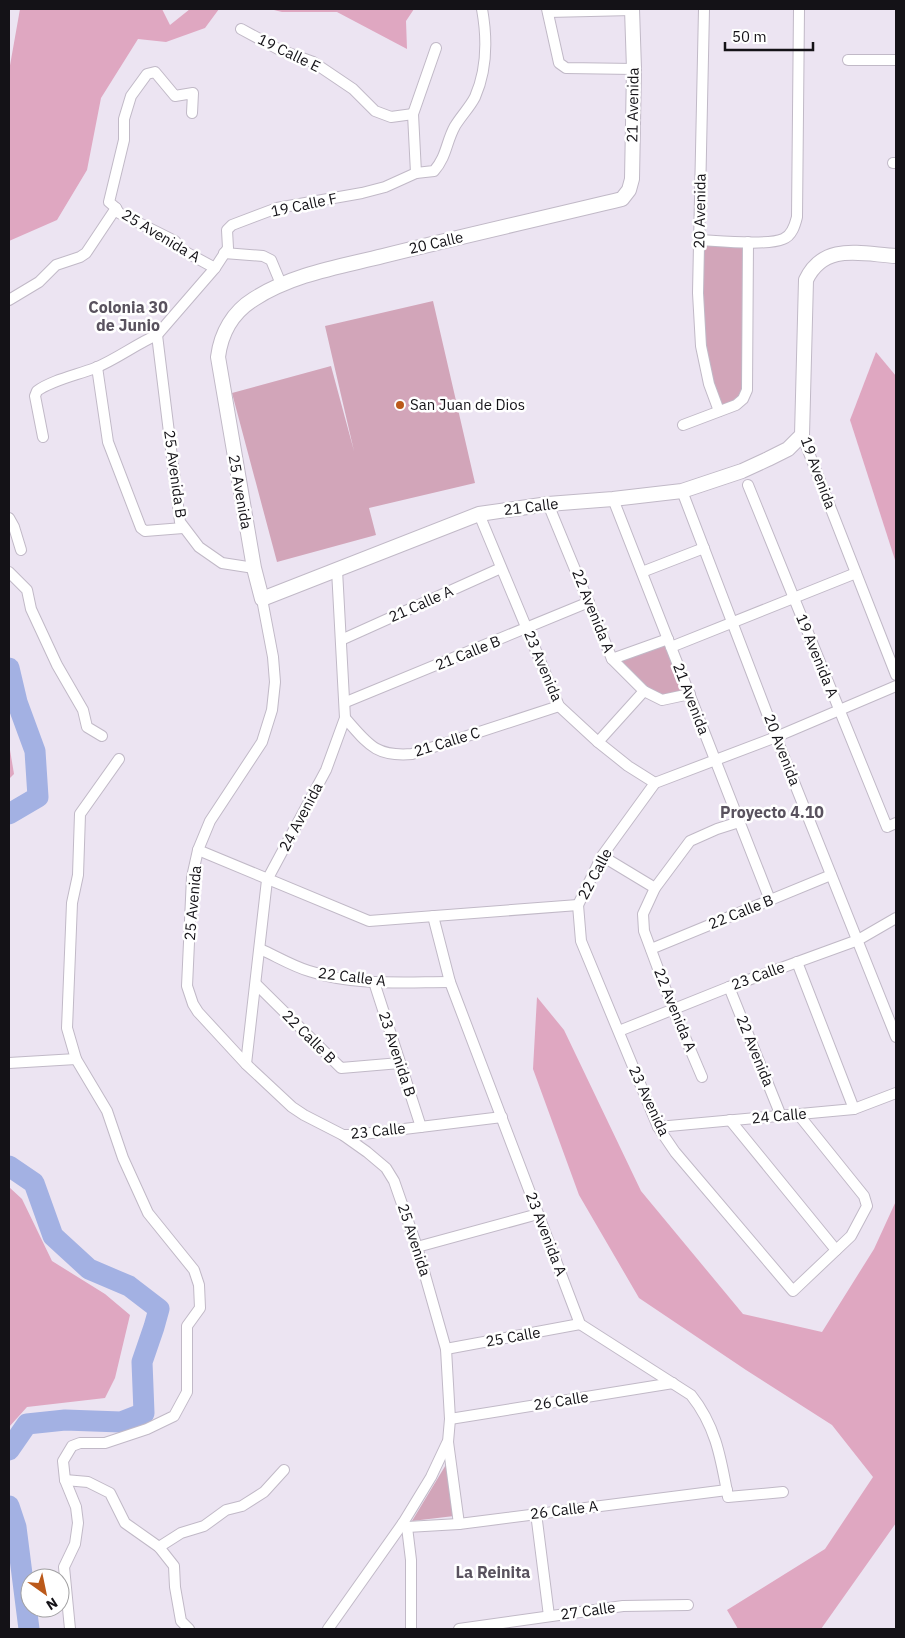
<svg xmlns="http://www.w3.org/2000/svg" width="905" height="1638" viewBox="0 0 905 1638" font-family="'IBM Plex Sans',sans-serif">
	<rect width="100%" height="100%" fill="#ece4f2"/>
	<g fill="#d2a5b9">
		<polygon points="700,240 748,242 743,399 719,411 701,346"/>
		<polygon points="433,301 475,483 369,508 376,535 277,562 232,393 331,366 354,451 325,326"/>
		<polygon points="668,639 690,694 662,700 612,659"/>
		<polygon points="447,1463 454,1516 412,1521"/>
	</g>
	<g fill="#dfa7c1">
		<polygon points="20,9 162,9 170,25 190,9 219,9 205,28 166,42 138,39 101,98 87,170 57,220 9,241 9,71"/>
		<polygon points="270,9 414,9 406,21 407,49 337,12 282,12"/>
		<polygon points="876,352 896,376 896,563 850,420"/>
		<polygon points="9,744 14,774 9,779"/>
		<polygon points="537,997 564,1030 641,1191 743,1314 822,1332 874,1249 896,1201 896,1523 821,1629 738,1629 727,1610 825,1549 873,1477 832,1425 746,1370 639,1298 579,1195 533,1069"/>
		<polygon points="9,1187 22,1199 52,1261 105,1294 130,1315 115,1378 105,1398 27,1407 9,1427"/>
	</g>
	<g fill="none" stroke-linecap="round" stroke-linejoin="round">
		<g stroke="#a3b1e3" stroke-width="21">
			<polyline points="9,668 17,702 35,751 38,797 9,814"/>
			<polyline points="9,1166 34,1183 53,1236 89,1269 129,1286 159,1309 154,1327 142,1362 144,1413 121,1422 65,1420 27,1424 9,1450"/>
			<polyline points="9,1506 16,1527 29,1629"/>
		</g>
		<defs>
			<g id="street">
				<polyline points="547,9 559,63 566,68 634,69"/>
				<polyline points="704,9 698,293 701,346 709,384 719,411"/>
				<polyline points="548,12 632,10"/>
				<polyline points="241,29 280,50 313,62 353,89 375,111 391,117 413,114"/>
				<polyline points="848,60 896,60"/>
				<polyline points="192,113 193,93 175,96 155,72 147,74 131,96 124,119 124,140 109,202 116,208 119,213 175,241 180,249 215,268"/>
				<polyline points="893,163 896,163"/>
				<polyline points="416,173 413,114 436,48"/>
				<path d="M700,240C719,241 767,246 783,239C792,236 795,225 797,217L799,9"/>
				<polyline points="224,253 263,256 271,260 281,284"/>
				<polyline points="9,300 39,282 56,265 80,257 86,253 116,208"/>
				<polyline points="157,335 180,522 199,547 222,563 254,568"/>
				<polyline points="97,367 108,442 141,528 145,531 183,528"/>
				<polyline points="683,425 736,405 743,399 747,390 748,242"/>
				<polyline points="802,435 896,675"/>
				<path d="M43,437L35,396L37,391C52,380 77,375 95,368C117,359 136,344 157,335L215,268L228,248L227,230L232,225L277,208L362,193L385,187L416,173L434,171C447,156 446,142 455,126C461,116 470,107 475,97C487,70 487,37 482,9"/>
				<polyline points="748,485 887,827 896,823"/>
				<polyline points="682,491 776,737 896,1037"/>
				<polyline points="613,499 770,900"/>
				<polyline points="548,504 612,659 644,691 662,700 690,694"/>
				<polyline points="479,514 559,706 598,742 628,766 655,783"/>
				<polyline points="9,518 14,527 21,550"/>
				<polyline points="9,572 27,590 31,609 57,665 83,710 87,727 102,736"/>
				<polyline points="642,572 704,548"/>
				<polyline points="262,599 273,657 275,682 272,710 262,742 210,821 198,850 192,877 187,986 193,1004 198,1012 246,1064 292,1107 304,1115 343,1135 367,1152 386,1168 394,1181 417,1247 446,1349 450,1419 448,1442 459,1524"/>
				<polyline points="341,640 501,568"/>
				<polyline points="671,647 856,573"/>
				<polyline points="612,659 668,639"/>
				<polyline points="346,702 589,602"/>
				<path d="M345,718C368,744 375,757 412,754L559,706"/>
				<polyline points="598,742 644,691"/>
				<polyline points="198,850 369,921 578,905"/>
				<polyline points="602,856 655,888"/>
				<polyline points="578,905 581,941 658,1127 675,1152 793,1291 851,1236 867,1206 864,1196 798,1114"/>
				<polyline points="578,905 602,856 655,783 776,737 896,686"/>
				<path d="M433,916L450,982L580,1324L691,1395C716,1426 721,1459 728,1497L783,1492"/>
				<path d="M260,949C276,956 292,966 309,971C354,986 403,982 450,982"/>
				<polyline points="651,949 831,875"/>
				<polyline points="797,962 854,1109"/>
				<polyline points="374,982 421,1127"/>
				<polyline points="256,984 341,1068 400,1063"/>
				<polyline points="729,987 781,1116"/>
				<polyline points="619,1031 729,987 858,940 896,918"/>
				<polyline points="9,1063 76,1059"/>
				<polyline points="246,1064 267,880 326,770 345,718 337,570"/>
				<polyline points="702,1077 673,1009 644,931 643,914 655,888 690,841 717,829 739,822"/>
				<polyline points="730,1120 836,1250"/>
				<polyline points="658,1127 854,1109 896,1093"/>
				<polyline points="343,1135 355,1135 502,1117"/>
				<polyline points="417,1247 538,1214"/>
				<polyline points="446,1349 580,1324"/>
				<polyline points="450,1419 673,1383"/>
				<polyline points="65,1480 88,1482 110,1493 125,1523 159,1547 174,1566 175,1587 181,1621 189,1629"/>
				<polyline points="536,1513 549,1616"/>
				<polyline points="403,1523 407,1527 459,1524 727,1490"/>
				<polyline points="407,1527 411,1560 411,1629"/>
				<polyline points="159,1547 181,1533 204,1526 226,1510 242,1506 264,1492 284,1470"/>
				<polyline points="70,1629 64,1567 75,1544 78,1523 76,1507 65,1480 63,1461 72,1446 80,1443 105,1443 147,1429 174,1416 187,1392 187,1326 200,1308 199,1285 194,1270 148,1213 123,1158 107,1111 76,1059 67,1028 72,903 78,875 80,814 119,759"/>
				<polyline points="328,1629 403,1523 431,1477 447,1443"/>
				<polyline points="459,1629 623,1606 688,1605"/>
			</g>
			<path id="secondary" d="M632,9L634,69L632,179L629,190L622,199C543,218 463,236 383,256C339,267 293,274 254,299C233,312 221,333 218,357L254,568L262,599L479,514L548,504L613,499L682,491L742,471L768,459L788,449L802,435L806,280C824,242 861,254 896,256"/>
		</defs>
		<use href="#street" stroke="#c1b9c7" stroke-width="12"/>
		<use href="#secondary" stroke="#c1b9c7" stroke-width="16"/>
		<use href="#street" stroke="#fff" stroke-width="10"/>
		<use href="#secondary" stroke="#fff" stroke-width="14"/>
	</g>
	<circle fill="#bb591a" stroke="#fff" stroke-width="2" cx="400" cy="405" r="5"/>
	<g text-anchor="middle" stroke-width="5" stroke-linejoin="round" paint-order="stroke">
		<g font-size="15" fill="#141217" stroke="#fff">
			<text transform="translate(289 53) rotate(26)" y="5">19 Calle E</text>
			<text transform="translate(633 105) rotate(-89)" y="5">21 Avenida</text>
			<text transform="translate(304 205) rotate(-12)" y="5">19 Calle F</text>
			<text transform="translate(700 211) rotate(-89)" y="5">20 Avenida</text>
			<text transform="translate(161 236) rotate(31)" y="5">25 Avenida A</text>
			<text transform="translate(436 243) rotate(-13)" y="5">20 Calle</text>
			<text transform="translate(818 473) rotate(70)" y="5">19 Avenida</text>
			<text transform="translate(175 474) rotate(82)" y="5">25 Avenida B</text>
			<text transform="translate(240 492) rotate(80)" y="5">25 Avenida</text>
			<text transform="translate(531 507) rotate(-7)" y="5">21 Calle</text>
			<text transform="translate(421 604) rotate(-24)" y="5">21 Calle A</text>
			<text transform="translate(593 611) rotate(68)" y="5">22 Avenida A</text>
			<text transform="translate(468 653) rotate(-22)" y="5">21 Calle B</text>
			<text transform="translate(817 656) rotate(68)" y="5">19 Avenida A</text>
			<text transform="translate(543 666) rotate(67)" y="5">23 Avenida</text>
			<text transform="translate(691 699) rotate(69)" y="5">21 Avenida</text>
			<text transform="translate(447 742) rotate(-17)" y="5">21 Calle C</text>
			<text transform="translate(782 750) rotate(69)" y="5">20 Avenida</text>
			<text transform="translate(301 817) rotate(-62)" y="5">24 Avenida</text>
			<text transform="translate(595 874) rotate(-62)" y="5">22 Calle</text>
			<text transform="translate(193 903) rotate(-85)" y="5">25 Avenida</text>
			<text transform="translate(741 912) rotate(-22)" y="5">22 Calle B</text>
			<text transform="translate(758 976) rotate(-20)" y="5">23 Calle</text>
			<text transform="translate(352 977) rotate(7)" y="5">22 Calle A</text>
			<text transform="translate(675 1010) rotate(68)" y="5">22 Avenida A</text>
			<text transform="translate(309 1037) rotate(45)" y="5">22 Calle B</text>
			<text transform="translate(755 1051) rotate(68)" y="5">22 Avenida</text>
			<text transform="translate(397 1054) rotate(72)" y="5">23 Avenida B</text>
			<text transform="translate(649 1101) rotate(65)" y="5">23 Avenida</text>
			<text transform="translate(779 1116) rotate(-5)" y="5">24 Calle</text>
			<text transform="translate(378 1131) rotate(-6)" y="5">23 Calle</text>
			<text transform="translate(546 1234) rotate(69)" y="5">23 Avenida A</text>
			<text transform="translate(414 1240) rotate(72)" y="5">25 Avenida</text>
			<text transform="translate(513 1337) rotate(-10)" y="5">25 Calle</text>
			<text transform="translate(561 1401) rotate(-9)" y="5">26 Calle</text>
			<text transform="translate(564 1510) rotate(-7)" y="5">26 Calle A</text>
			<text transform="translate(588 1611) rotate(-8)" y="5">27 Calle</text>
		</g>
		<g font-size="15" fill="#141217" stroke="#fff" text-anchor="start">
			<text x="410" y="410">San Juan de Dios</text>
		</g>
		<g font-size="16" font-weight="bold" fill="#59525e" stroke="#fff">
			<text x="128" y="313">Colonia 30<tspan x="128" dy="18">de Junio</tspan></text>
			<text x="772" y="818">Proyecto 4.10</text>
			<text x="493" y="1578">La Reinita</text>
		</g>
	</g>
	<rect width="905" height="1638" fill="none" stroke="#141217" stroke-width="20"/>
	<g transform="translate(45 1593) rotate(147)"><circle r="24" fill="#ffffff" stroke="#a1a0a2"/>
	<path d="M0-4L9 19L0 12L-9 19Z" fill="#bb591a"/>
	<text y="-8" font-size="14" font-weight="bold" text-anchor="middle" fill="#141217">N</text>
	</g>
	<path d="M725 42v8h88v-8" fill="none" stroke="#141217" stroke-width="2.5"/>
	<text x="732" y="42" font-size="15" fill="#141217" stroke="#ffffff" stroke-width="4" paint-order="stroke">50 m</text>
</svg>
